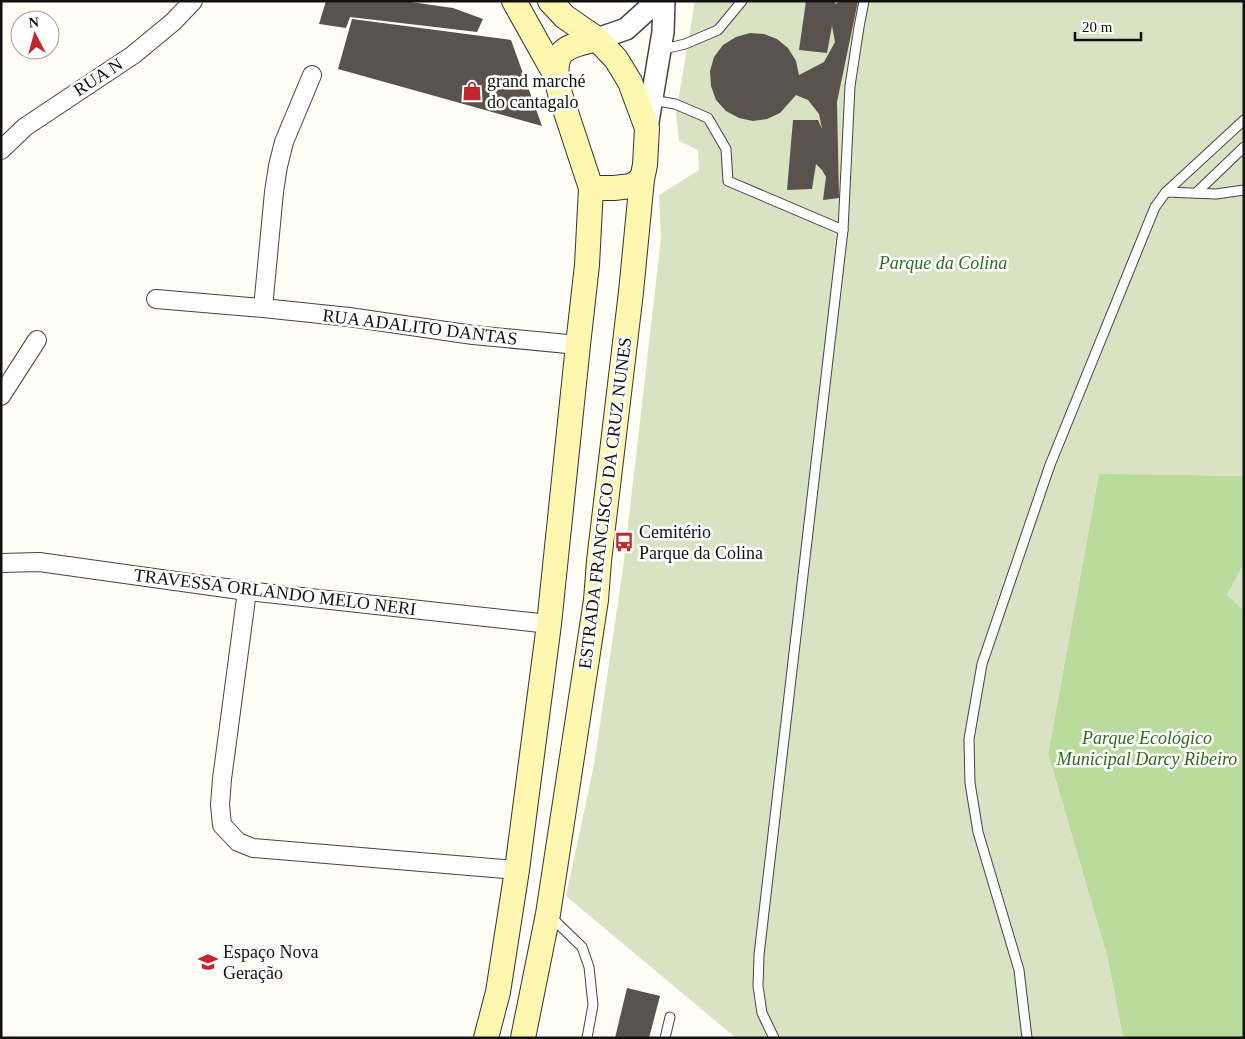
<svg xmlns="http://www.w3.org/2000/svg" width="1245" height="1039" viewBox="0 0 1245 1039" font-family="'Times New Roman',serif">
	<rect width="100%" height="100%" fill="#fffdf5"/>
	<polygon fill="#b9dc9c" points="1099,473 1244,476 1244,564 1227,595 1244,610 1244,1038 1123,1038 1107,956 1048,754"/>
	<g fill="#d9e3c4">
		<polygon points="695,1 1244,1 1244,476 1099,474 1048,754 1107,956 1123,1038 736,1038 566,896 594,765 623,569 661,239 659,195 699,170 698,150 679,141 676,113"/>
		<polygon points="1244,564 1244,610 1227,595"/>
	</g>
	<g fill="#5a524d">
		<polygon points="326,1 404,1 453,8 483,19 477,32 350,17 346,28 319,24"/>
		<polygon points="806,1 835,1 835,4 842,1 858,1 837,102 839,198 823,200 826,177 822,170 816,164 812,189 787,190 793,120 818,120 822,129 819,114 808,100 796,95 780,113 767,119 753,121 739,118 726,111 716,100 711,86 710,71 714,57 723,45 736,37 750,33 764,34 777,39 788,48 796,61 799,75 824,62 835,42 832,26 827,53 799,50"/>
		<polygon points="352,19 511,40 542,126 338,69"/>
		<polygon points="627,988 660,996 649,1038 615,1038"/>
	</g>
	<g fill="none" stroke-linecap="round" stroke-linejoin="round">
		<defs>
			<g id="service">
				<polyline points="660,50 685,44 718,30 742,1"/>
				<polyline points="652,100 675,104 708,118 726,149 728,181 843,230 759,955 758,986 762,1013 774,1038"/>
				<polyline points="1166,192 1216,194 1244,190"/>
				<polyline points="1196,193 1244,147"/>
				<polyline points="843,230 850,86 859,27 864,1"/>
				<polyline points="550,916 582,947 589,967 593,1005 587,1038"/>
				<polyline points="665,1038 670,1017"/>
				<polyline points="1027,1038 1019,970 978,832 970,783 969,739 982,664 1050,465 1155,207 1166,192 1244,120"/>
			</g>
			<g id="minor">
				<polyline points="1,150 25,127 133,55 173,22 193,1"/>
				<polyline points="156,299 263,308 349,317 473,335 578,345"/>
				<polyline points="263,308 274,192 278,166 284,142 312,75"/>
				<polyline points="1,396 37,340"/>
				<polyline points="1,563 39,562 247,591 549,624"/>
				<polyline points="247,591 222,779 220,805 222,825 238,842 253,848 517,870"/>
			</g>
			<g id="tertiary">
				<polyline points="597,39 626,29 647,10 652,1"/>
				<polyline points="647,128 663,32 664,1"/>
			</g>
			<g id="secondary">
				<path d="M556,76C557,71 556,65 558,60C561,46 585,42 597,39"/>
				<polyline points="591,188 614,188 631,186 642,179"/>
				<polyline points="486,1038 498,992 517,870 549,624 578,345 587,265 591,188 560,94 556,76 514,1"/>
				<polyline points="523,1038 548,914 596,600 599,561 631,292 642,179 645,165 647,128 630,82 616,59 597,39 565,17 550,1"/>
			</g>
		</defs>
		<use href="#service" stroke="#444" stroke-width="11"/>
		<use href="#minor" stroke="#444" stroke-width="20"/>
		<use href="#tertiary" stroke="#444" stroke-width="24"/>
		<use href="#secondary" stroke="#333" stroke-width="26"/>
		<use href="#service" stroke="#fff" stroke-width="9"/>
		<use href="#minor" stroke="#fff" stroke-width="18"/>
		<use href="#tertiary" stroke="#fff" stroke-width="21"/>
		<use href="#secondary" stroke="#fff6b0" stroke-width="24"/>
	</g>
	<defs>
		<symbol id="shop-bare" viewBox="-9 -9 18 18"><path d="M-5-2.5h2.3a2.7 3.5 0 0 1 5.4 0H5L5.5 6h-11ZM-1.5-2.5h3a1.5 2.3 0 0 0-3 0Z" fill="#c4262e" stroke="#fff" stroke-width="2.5" paint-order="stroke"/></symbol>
		<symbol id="bus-bare" viewBox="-9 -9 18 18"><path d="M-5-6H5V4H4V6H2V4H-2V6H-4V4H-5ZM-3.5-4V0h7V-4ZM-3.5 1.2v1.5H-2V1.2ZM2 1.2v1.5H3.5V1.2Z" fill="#c4262e" stroke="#fff" stroke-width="2.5" paint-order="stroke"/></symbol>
		<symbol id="school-bare" viewBox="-9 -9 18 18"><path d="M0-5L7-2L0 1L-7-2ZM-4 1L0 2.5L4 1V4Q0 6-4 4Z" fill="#c4262e" stroke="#fff" stroke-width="2.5" paint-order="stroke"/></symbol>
	</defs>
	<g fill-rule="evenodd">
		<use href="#shop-bare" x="458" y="77" width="28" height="28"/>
		<use href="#bus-bare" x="610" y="528" width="28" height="28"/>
		<use href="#school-bare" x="194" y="948" width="28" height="28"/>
	</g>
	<g text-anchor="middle" stroke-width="5" stroke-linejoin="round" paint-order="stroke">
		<g font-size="18" fill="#111" stroke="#fff">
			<text transform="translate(98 77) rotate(-33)" y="6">RUA N</text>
			<text transform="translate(420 327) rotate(7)" y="6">RUA ADALITO DANTAS</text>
			<text transform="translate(605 503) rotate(-83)" y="6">ESTRADA FRANCISCO DA CRUZ NUNES</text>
			<text transform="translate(275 592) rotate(7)" y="6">TRAVESSA ORLANDO MELO NERI</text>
		</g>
		<g font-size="18" fill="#111" stroke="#fff" text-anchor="start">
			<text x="487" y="87">grand marché<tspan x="487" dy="21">do cantagalo</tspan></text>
			<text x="639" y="538">Cemitério<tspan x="639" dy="21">Parque da Colina</tspan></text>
			<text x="223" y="958">Espaço Nova<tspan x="223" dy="21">Geração</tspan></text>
		</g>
		<g font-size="18" font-style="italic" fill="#2f6b1f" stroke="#fff">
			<text x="943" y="269">Parque da Colina</text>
			<text x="1147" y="744">Parque Ecológico<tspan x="1147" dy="21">Municipal Darcy Ribeiro</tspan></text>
		</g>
	</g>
	<rect width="1245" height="1039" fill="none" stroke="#111111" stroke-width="5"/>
	<g transform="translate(35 35) rotate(354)"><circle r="24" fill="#ffffff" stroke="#a0a0a0"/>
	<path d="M0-4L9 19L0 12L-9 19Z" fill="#c4262e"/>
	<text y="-8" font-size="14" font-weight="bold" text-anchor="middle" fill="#111111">N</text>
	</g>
	<path d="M1075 32v8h66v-8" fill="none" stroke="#111111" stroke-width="2.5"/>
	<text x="1082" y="32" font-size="15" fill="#111111" stroke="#ffffff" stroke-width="4" paint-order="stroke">20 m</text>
</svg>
